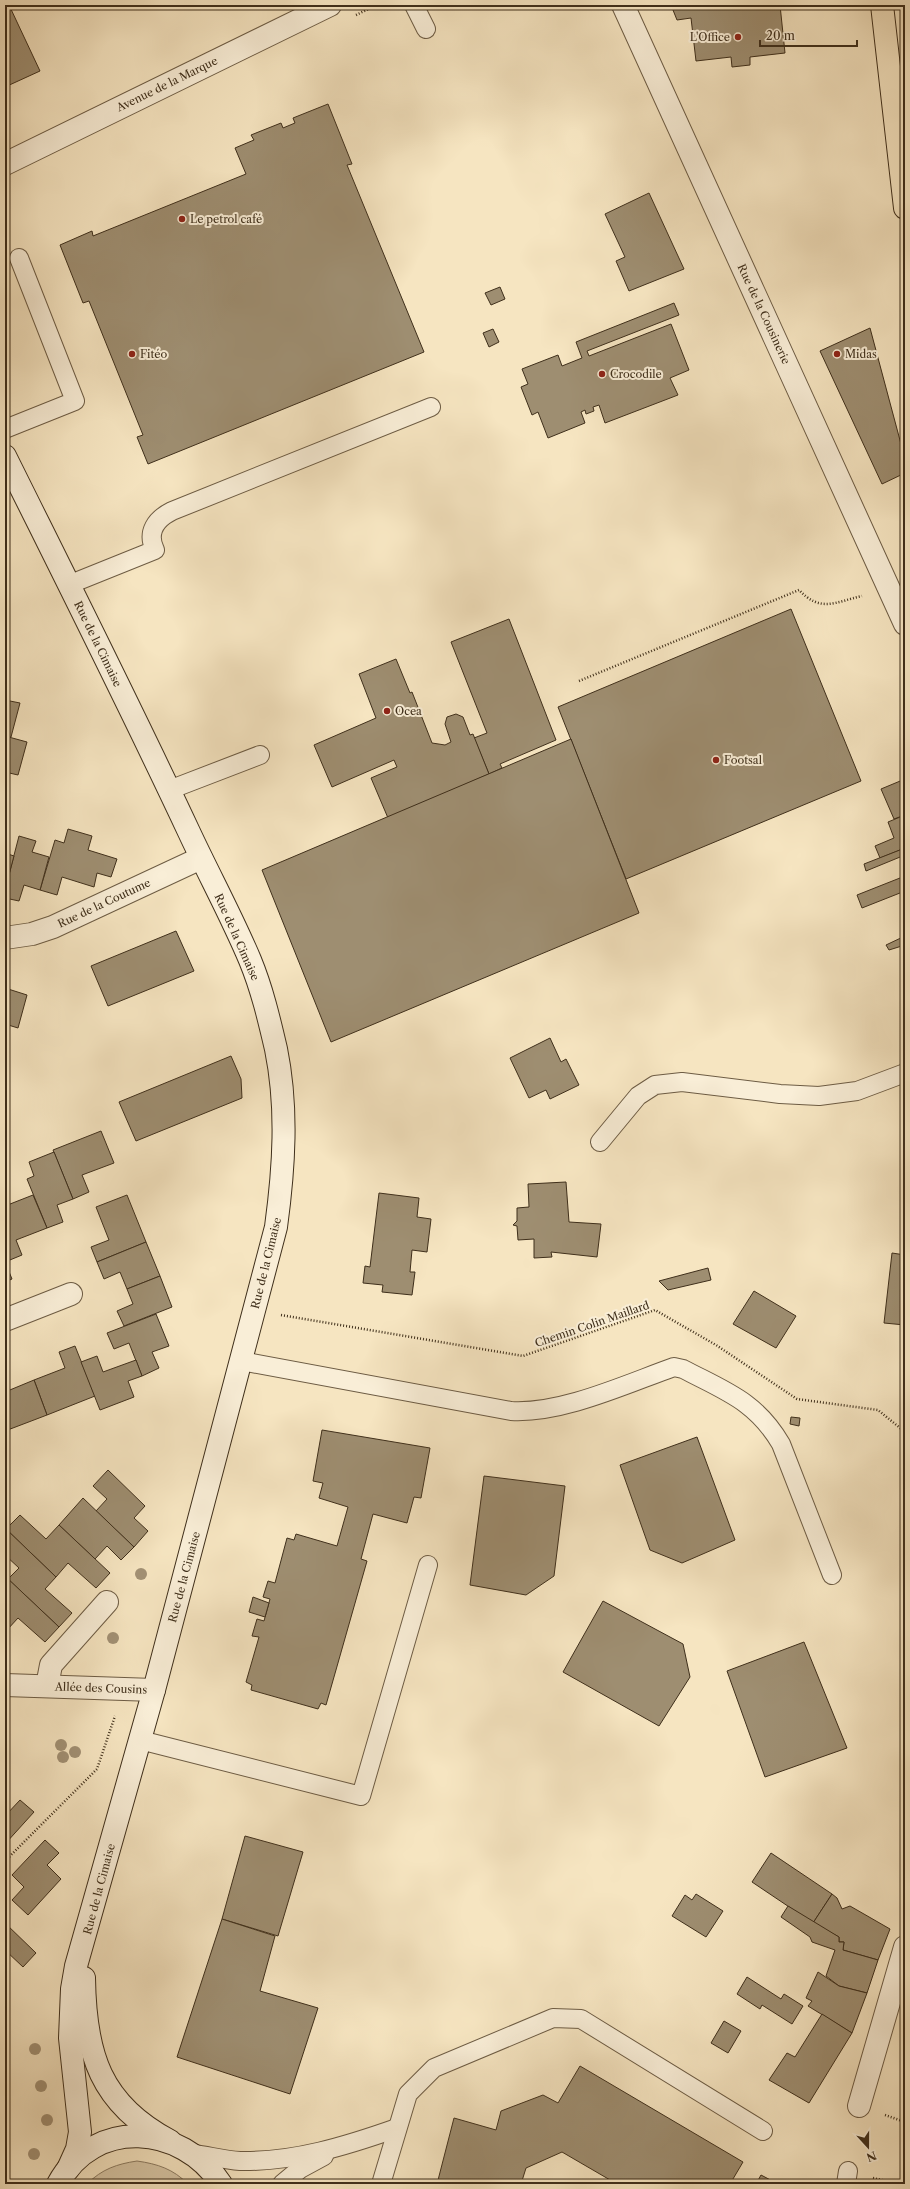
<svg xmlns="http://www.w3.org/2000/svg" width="910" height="2189" viewBox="0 0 910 2189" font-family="'Libre Caslon Text',serif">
	<rect width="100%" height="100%" fill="#f6e5c1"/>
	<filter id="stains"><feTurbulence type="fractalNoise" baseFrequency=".005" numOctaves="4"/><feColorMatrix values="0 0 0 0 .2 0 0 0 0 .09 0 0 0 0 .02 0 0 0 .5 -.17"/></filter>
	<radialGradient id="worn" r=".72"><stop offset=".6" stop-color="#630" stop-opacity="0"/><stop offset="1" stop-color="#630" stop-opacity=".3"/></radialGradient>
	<path fill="#d7c6a5" stroke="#8b7a60" d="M137,2161C158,2164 173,2169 188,2184H87C102,2169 117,2164 137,2161Z"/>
	<g fill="#9e8e71" stroke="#3f2f1b">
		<polygon points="5,5 9,5 40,71 5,87"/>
		<polygon points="671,5 780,5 785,53 750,57 750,65 732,67 731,57 696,61 691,18 677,20"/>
		<polygon points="328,104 352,164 347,165 424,352 148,464 137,437 143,435 89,301 83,303 60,245 92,231 93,236 246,174 235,148 254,140 251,135 281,123 283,128 295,123 293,118"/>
		<polygon points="649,193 684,269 629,291 616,261 625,257 605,214"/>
		<polygon points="500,287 505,299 491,305 485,293"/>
		<polygon points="674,303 679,315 587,351 589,356 671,324 689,370 670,378 678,395 605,423 599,405 593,407 594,411 586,414 585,410 581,412 585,423 548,438 538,412 532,415 521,387 528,384 522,369 558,355 562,366 582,358 576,342"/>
		<polygon points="870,328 905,459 905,473 882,484 820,351"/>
		<polygon points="493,329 499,342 489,347 483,333"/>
		<polygon points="791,609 861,781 626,879 558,707"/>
		<polygon points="509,619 556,740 500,764 502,768 489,774 474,738 487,733 451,642"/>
		<polygon points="396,659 410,693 412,692 432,743 445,745 451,742 445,724 447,717 456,714 463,717 470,735 473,734 489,774 388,818 371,778 397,767 394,760 332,787 314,745 376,718 359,674"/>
		<polygon points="5,700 20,703 11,737 5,736"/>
		<polygon points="5,736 27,742 18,775 5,772"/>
		<polygon points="571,739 639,913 331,1042 262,870"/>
		<polygon points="905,779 905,815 894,819 881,789"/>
		<polygon points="905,815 905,848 880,858 875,846 894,838 888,822"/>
		<polygon points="68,829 92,836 88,850 117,859 111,877 97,873 94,887 62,877 57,895 40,890 55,840 64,843"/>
		<polygon points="19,836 36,841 32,852 49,857 40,890 24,885 19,901 5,898 5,890"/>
		<polygon points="905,848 905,855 866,871 864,864"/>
		<polygon points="5,853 14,856 5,890"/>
		<polygon points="905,876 905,891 862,908 857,895"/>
		<polygon points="176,931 194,971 108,1006 91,966"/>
		<polygon points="905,936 905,945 889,950 886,945"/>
		<polygon points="5,988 27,995 18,1028 5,1024"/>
		<polygon points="550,1038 561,1062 566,1059 579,1085 550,1099 546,1090 529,1098 510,1058"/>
		<polygon points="231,1056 241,1079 242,1098 136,1141 119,1102"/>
		<polygon points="101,1131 114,1163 82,1175 89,1192 73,1199 53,1150"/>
		<polygon points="54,1152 73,1199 57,1205 63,1222 47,1228 27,1179 34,1176 29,1162"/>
		<polygon points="566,1182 569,1222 601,1224 597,1257 551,1252 552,1257 534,1258 534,1239 518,1240 517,1226 513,1225 517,1221 517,1208 529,1207 528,1184"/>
		<polygon points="379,1193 419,1198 417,1217 431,1219 427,1252 412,1250 410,1272 415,1272 412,1295 382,1292 383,1285 363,1283 365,1266 370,1267"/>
		<polygon points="33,1195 47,1228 16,1240 22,1255 5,1262 5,1206"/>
		<polygon points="127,1195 146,1242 97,1262 91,1247 109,1240 96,1207"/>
		<polygon points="146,1242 160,1276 127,1289 120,1272 104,1279 97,1262"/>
		<polygon points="892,1253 905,1255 905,1325 884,1323"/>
		<polygon points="5,1262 12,1279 5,1282"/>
		<polygon points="708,1268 711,1280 668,1290 659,1281"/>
		<polygon points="160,1276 172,1307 124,1326 117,1311 133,1304 127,1289"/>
		<polygon points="754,1291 796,1316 776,1348 733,1324"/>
		<polygon points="156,1314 169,1346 152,1352 159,1368 142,1376 129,1343 114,1349 107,1333"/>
		<polygon points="75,1346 95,1396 47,1415 34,1380 65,1368 59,1352"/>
		<polygon points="97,1356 103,1372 136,1360 142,1376 128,1381 134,1397 100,1410 81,1362"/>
		<polygon points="34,1380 47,1415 5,1431 5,1392"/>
		<polygon points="791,1417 800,1418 799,1426 790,1424"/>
		<polygon points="322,1430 430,1448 421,1498 414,1497 407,1523 373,1514 361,1559 367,1561 326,1705 321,1703 318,1709 251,1690 252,1685 246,1682 259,1637 252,1636 257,1619 264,1621 270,1599 263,1597 268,1581 275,1583 287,1538 294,1540 296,1534 337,1546 348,1507 319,1498 323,1483 313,1481"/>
		<polygon points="697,1437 735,1540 682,1563 650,1550 620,1465"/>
		<polygon points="108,1470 145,1506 134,1518 148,1531 134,1547 96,1511 107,1499 93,1486"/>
		<polygon points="484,1476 565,1486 554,1576 526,1595 470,1585"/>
		<polygon points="83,1498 134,1547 121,1560 107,1546 95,1559 59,1525"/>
		<polygon points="20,1515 46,1539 59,1525 110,1573 96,1588 68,1563 56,1577 6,1529"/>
		<polygon points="5,1528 56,1577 45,1589 72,1613 59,1627 8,1579 19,1568 5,1555"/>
		<polygon points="5,1576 59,1627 45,1642 18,1618 7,1630 5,1628"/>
		<polygon points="253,1597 269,1603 265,1617 249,1612"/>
		<polygon points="603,1601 683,1644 690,1677 659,1726 563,1672"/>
		<polygon points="804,1642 847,1748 765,1777 727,1671"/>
		<polygon points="20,1800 34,1812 5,1844 5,1816"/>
		<polygon points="245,1836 303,1852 278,1936 222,1919"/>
		<polygon points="45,1840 59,1853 47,1865 61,1879 28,1915 12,1900 24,1887 12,1875"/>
		<polygon points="771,1853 832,1894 813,1923 752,1882"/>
		<polygon points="696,1894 723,1911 706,1937 672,1916 685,1895 692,1900"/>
		<polygon points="832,1894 837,1898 842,1909 850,1906 890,1929 878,1960 843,1950 844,1942 839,1942 839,1937 813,1923"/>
		<polygon points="788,1906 839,1937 839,1942 844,1942 843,1950 878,1960 867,1993 839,1986 826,1976 835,1950 812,1942 810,1937 781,1917"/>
		<polygon points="222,1919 275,1936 260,1991 318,2008 290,2094 177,2057"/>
		<polygon points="5,1923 36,1953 23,1967 5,1950"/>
		<polygon points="818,1972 839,1986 867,1993 852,2033 808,2006 812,2001 806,1998"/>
		<polygon points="747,1977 781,1999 784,1994 803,2006 792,2024 762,2005 760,2009 737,1994"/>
		<polygon points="822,2014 852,2033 809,2103 769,2080 787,2053 795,2057"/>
		<polygon points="724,2021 741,2031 728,2053 711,2043"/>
		<polygon points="580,2066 743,2162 730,2184 617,2184 562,2152 526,2168 521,2184 437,2184 454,2118 496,2130 501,2111 543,2095 558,2103"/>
		<polygon points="761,2175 778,2184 756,2184"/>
	</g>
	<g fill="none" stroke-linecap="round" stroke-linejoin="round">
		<defs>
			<g id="lane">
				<polyline points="414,5 426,29"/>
				<polyline points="5,429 75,401 19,258"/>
				<path d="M68,585L155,550C146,532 156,519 172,511L431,407"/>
				<polyline points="169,790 260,755"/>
				<polyline points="600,1142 638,1096 655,1085 682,1082 780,1094 819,1096 857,1091 905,1073"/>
				<path d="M241,1361L511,1411C562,1414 626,1384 674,1367L683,1369C725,1391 756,1401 781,1444L832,1575"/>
				<polyline points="140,1740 361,1796 428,1565"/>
				<path d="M194,2154C209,2156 225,2160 240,2161C294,2162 346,2146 397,2128"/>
				<polyline points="282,2184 300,2169 324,2156"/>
				<polyline points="381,2184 408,2094 434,2068 553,2018 581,2019 763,2131"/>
				<polyline points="846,2184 848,2171"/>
			</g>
			<g id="street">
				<polyline points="623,5 905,624"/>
				<polyline points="5,164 330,5"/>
				<polyline points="5,938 32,934 53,927 201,858"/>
				<polyline points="5,1320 71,1294"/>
				<polyline points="5,1685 154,1690"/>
				<polyline points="47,1686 51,1665 107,1602"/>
				<polyline points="859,2106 905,1947"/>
			</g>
			<g id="secondary">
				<path d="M5,456C67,581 130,706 189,832C209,875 232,917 250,960C262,989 269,1019 276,1049C288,1108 284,1168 276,1227L154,1690L76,1966L72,1989L70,2038L80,2132L77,2149L68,2169"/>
				<path d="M84,1978C85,2054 100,2104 170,2141"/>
				<path d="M58,2184C94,2117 182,2124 221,2184"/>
			</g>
			<polyline id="primary" points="882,5 905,208"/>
		</defs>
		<use href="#lane" stroke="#6d5c44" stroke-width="20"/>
		<use href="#street" stroke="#6d5c44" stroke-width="24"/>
		<use href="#secondary" stroke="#3f2f1b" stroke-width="24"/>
		<use href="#primary" stroke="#3f2f1b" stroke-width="24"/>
		<g stroke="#3f2f1b" stroke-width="2.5" stroke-dasharray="1 2" stroke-linecap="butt">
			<polyline points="356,15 377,5"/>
			<path d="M579,681L799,590C821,613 835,602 862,596"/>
			<polyline points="281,1315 523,1356 655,1310 716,1345 797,1399 878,1410 905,1432"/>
			<polyline points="5,1861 97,1769 115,1716"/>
			<polyline points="885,2115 905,2122"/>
			<polyline points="873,2178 900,2184"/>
		</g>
		<use href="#lane" stroke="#f9eed7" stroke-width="18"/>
		<use href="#street" stroke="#f9eed7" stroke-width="22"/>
		<use href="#secondary" stroke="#f9eed7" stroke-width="22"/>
		<use href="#primary" stroke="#f6e5c1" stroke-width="22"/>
	</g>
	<g fill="#a29175">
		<circle cx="141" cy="1574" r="6"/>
		<circle cx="113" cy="1638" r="6"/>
		<circle cx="61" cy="1745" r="6"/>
		<circle cx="75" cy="1752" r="6"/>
		<circle cx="63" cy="1757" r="6"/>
		<circle cx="35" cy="2049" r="6"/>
		<circle cx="41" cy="2086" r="6"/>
		<circle cx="47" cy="2120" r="6"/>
		<circle cx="34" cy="2154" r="6"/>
	</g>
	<g fill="#8f2418" stroke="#f9eed7" stroke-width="1.5">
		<circle cx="738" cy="37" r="4"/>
		<circle cx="182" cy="219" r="4"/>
		<circle cx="132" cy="354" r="4"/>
		<circle cx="837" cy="354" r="4"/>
		<circle cx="602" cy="374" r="4"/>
		<circle cx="387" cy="711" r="4"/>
		<circle cx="716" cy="760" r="4"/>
	</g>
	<g text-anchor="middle" stroke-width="4" stroke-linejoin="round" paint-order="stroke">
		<g font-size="11" fill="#3f2f1b" stroke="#f9eed7" text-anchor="start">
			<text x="730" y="41" text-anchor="end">L'Office</text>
			<text x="190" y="223">Le petrol café</text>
			<text x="140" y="358">Fitéo</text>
			<text x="845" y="358">Midas</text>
			<text x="610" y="378">Crocodile</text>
			<text x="395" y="715">Ocea</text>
			<text x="724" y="764">Footsal</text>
		</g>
		<g font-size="11" fill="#3f2f1b" stroke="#f9eed7">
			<text transform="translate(167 84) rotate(-26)" y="4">Avenue de la Marque</text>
			<text transform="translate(764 314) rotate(65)" y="4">Rue de la Cousinerie</text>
			<text transform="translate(98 644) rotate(64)" y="4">Rue de la Cimaise</text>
			<text transform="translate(104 903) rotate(-25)" y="4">Rue de la Coutume</text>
			<text transform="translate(237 937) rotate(66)" y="4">Rue de la Cimaise</text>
			<text transform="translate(266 1263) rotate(-76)" y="4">Rue de la Cimaise</text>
			<text transform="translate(592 1324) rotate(-19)" y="4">Chemin Colin Maillard</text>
			<text transform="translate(184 1577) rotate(-75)" y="4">Rue de la Cimaise</text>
			<text transform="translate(101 1688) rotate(2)" y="4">Allée des Cousins</text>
			<text transform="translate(99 1889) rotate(-75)" y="4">Rue de la Cimaise</text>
		</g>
	</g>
	<rect width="910" height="2189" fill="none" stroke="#f6e5c1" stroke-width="20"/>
	<rect x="6" y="6" width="898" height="2177" fill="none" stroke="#3f2f1b" stroke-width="2"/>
	<rect x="10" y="10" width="890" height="2169" fill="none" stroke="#3f2f1b"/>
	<g transform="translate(868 2147) rotate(159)" stroke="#f9eed7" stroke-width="3" paint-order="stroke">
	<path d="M0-3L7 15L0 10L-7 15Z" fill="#3f2f1b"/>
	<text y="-6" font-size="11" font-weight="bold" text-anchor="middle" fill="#3f2f1b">N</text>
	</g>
	<path d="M760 40v6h97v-6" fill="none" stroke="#3f2f1b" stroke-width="2"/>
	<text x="766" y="40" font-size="12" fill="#3f2f1b" stroke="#f9eed7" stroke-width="3" paint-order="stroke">20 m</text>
	<rect width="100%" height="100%" filter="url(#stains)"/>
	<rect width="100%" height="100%" fill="url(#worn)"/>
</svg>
